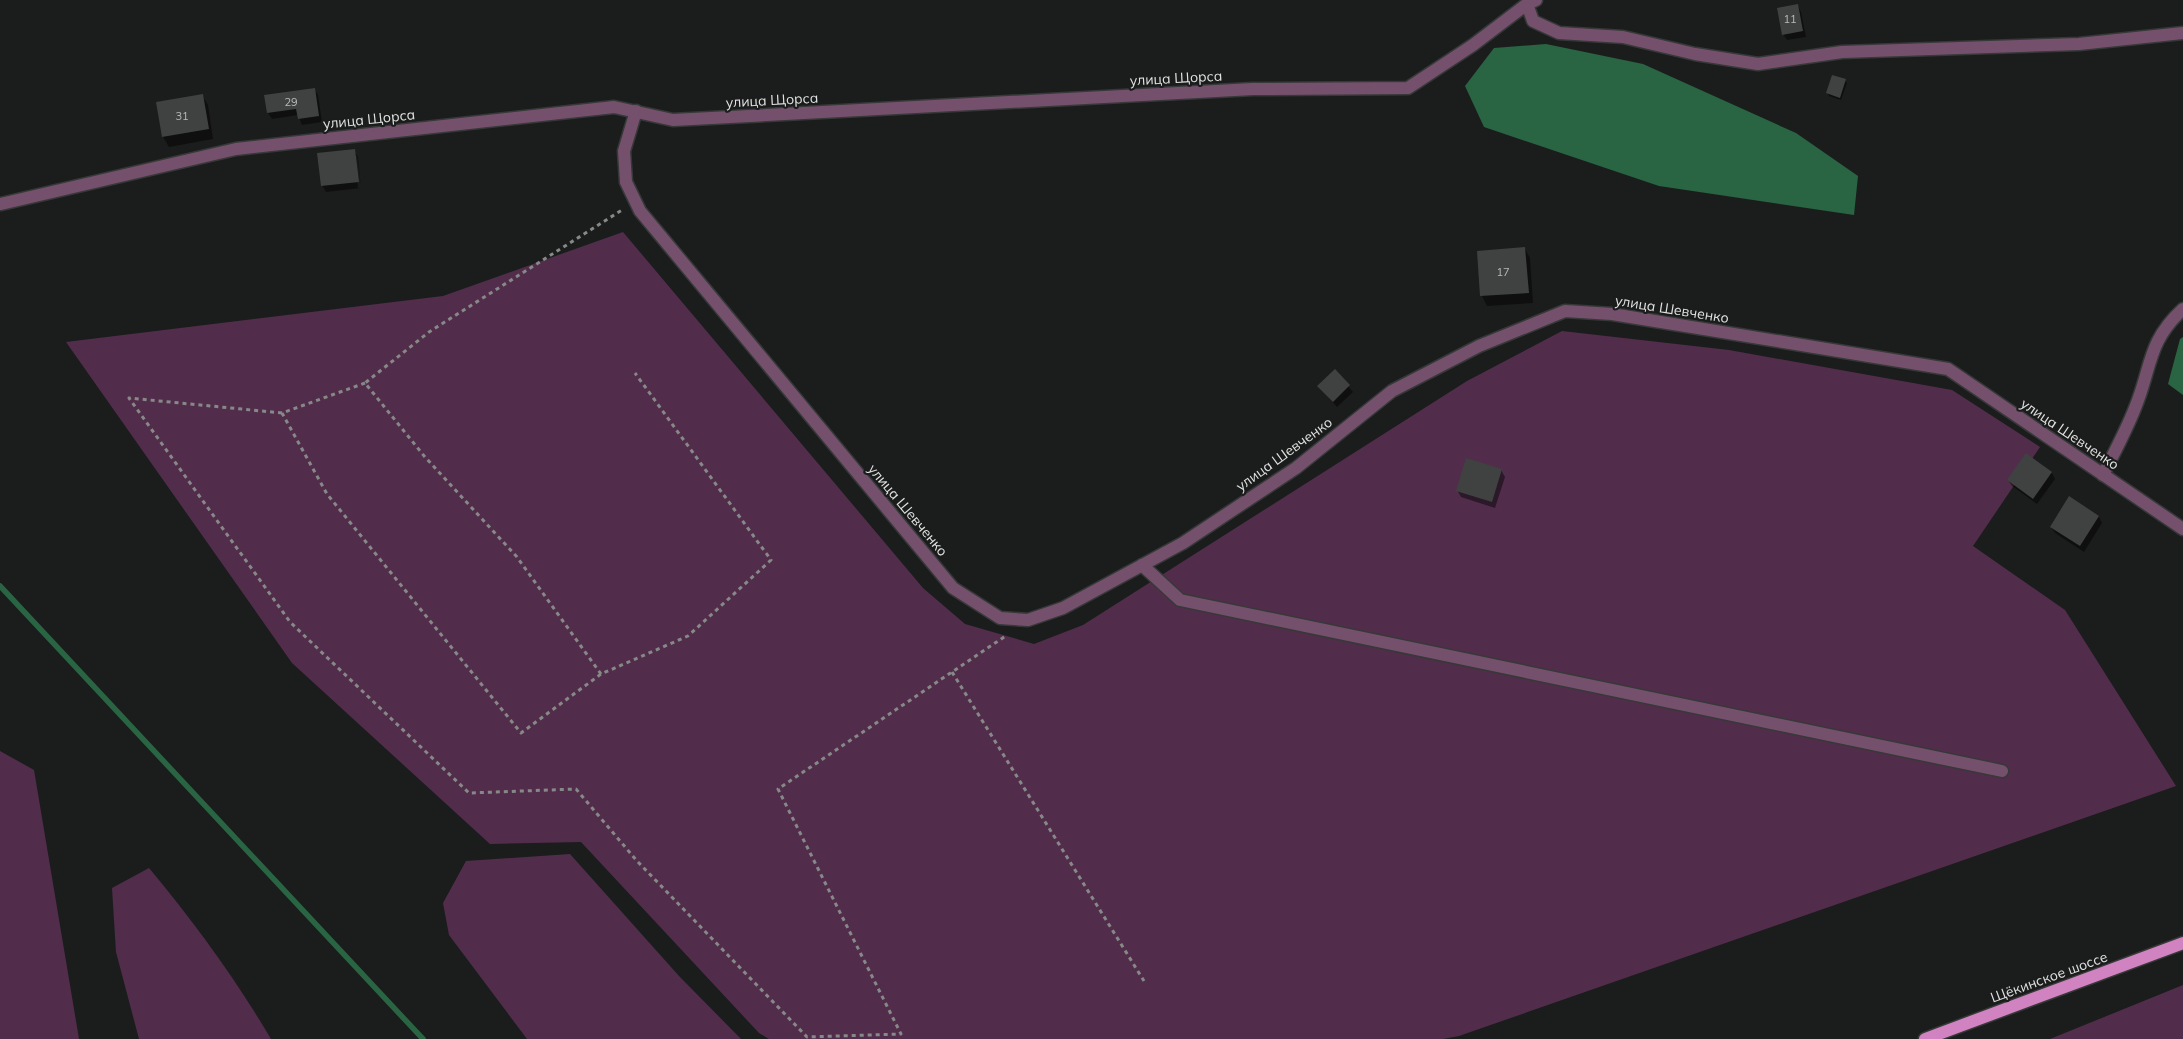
<svg xmlns="http://www.w3.org/2000/svg" width="2183" height="1039" viewBox="0 0 2183 1039" font-family="Mulish,sans-serif">
	<rect width="100%" height="100%" fill="#1b1d1c"/>
	<g fill="#522d4b">
		<polygon points="623,232 923,588 965,624 1034,644 1083,625 1467,381 1562,331 1729,350 1952,390 2040,447 1973,546 2065,610 2176,786 1459,1036 1443,1039 769,1039 759,1033 581,842 490,844 292,663 66,342 443,296"/>
		<polygon points="0,751 34,770 79,1039 0,1039"/>
		<polygon points="570,854 679,976 741,1039 527,1039 449,935 443,903 466,861"/>
		<path d="M149,868C194,922 235,978 271,1039H139L116,952L112,888Z"/>
		<polygon points="2183,985 2183,1039 2050,1039"/>
	</g>
	<g fill="#296543">
		<polygon points="1546,44 1643,64 1796,133 1858,176 1854,215 1659,186 1484,127 1465,86 1494,48"/>
		<polygon points="2183,337 2183,395 2168,384 2180,339"/>
	</g>
	<g fill="#0007" fill-rule="evenodd">
		<polygon points="1798,6 1801,12 1806,37 1787,40 1783,34"/>
		<polygon points="1845,81 1847,83 1841,100 1829,96 1828,93"/>
		<polygon points="314,89 318,95 322,122 302,125 298,115 272,119 268,113"/>
		<polygon points="202,95 208,105 213,139 169,147 163,137 157,103"/>
		<path d="M354,151L358,157L361,188L326,192L322,185ZM355,156H357L361,188H358Z"/>
		<polygon points="1525,249 1530,258 1533,303 1487,306 1482,296 1478,252"/>
		<polygon points="1335,371 1353,392 1337,407 1319,386"/>
		<polygon points="2026,455 2052,473 2055,479 2037,504 2012,486 2008,480"/>
		<polygon points="1501,470 1505,477 1495,508 1461,497 1457,490"/>
		<polygon points="2070,498 2099,517 2102,523 2084,552 2055,533 2051,527"/>
	</g>
	<g fill="none" stroke-linecap="round" stroke-linejoin="round">
		<polyline stroke="#296543" stroke-width="5.5" points="0,586 423,1039"/>
	</g>
	<g fill="#3f4240">
		<polygon points="1798,4 1803,31 1782,35 1777,8"/>
		<polygon points="1832,75 1846,79 1840,98 1826,93"/>
		<polygon points="315,88 319,116 298,119 296,109 267,113 264,95"/>
		<polygon points="203,94 209,129 162,137 156,102"/>
		<polygon points="355,149 359,182 321,186 317,153"/>
		<polygon points="1525,247 1529,293 1480,296 1477,251"/>
		<polygon points="1335,369 1350,385 1333,402 1317,386"/>
		<polygon points="2026,453 2052,472 2033,499 2007,480"/>
		<polygon points="1466,458 1502,469 1492,502 1456,491"/>
		<polygon points="2069,496 2099,516 2080,546 2050,527"/>
	</g>
	<g fill="none" stroke-linecap="round" stroke-linejoin="round">
		<defs>
			<g id="minor">
				<polyline points="1527,4 1533,21 1559,33 1623,37 1695,54 1758,64 1842,52 2079,44 2183,33"/>
				<polyline points="636,111 624,151 626,182 640,211 953,588 1000,618 1028,620 1063,608 1183,543 1296,468 1392,391 1479,346 1565,311 1612,314 1948,369 2183,529"/>
				<polyline points="1,204 236,149 614,107 673,120 1253,89 1408,88 1473,45 1527,4 1536,0"/>
				<path d="M2103,475C2114,453 2126,431 2135,408C2152,367 2147,342 2183,309"/>
				<polyline points="1142,565 1180,600 2002,771"/>
			</g>
			<polyline id="major" points="1925,1039 2183,943"/>
		</defs>
		<use href="#minor" stroke="#373938" stroke-width="15"/>
		<use href="#major" stroke="#373938" stroke-width="15"/>
		<g stroke="#878988" stroke-width="3" stroke-dasharray="4 4" stroke-linecap="butt">
			<polyline points="365,383 282,413 327,494 521,733 601,674 688,636 771,560 635,373"/>
			<polyline points="282,413 129,398 290,622 469,793 576,789 637,861 807,1037 901,1034 778,789 1007,635"/>
			<polyline points="952,672 1144,981"/>
			<polyline points="601,674 517,557 425,457 365,383 429,332 622,210"/>
		</g>
		<use href="#minor" stroke="#75506d" stroke-width="12"/>
		<use href="#major" stroke="#d083c0" stroke-width="12"/>
	</g>
	<g text-anchor="middle" stroke-width="4.5" stroke-linejoin="round" paint-order="stroke">
		<g font-size="11" fill="#b8bbba">
			<text x="1790" y="23">11</text>
			<text x="291" y="106">29</text>
			<text x="182" y="120">31</text>
			<text x="1503" y="276">17</text>
		</g>
		<g font-size="14" fill="#e1e3e2" stroke="#1b1d1c">
			<text transform="translate(1176 78) rotate(-3)" y="5">улица Щорса</text>
			<text transform="translate(772 100) rotate(-3)" y="5">улица Щорса</text>
			<text transform="translate(369 119) rotate(-6)" y="5">улица Щорса</text>
			<text transform="translate(1672 309) rotate(9)" y="5">улица Шевченко</text>
			<text transform="translate(2070 434) rotate(34)" y="5">улица Шевченко</text>
			<text transform="translate(1284 454) rotate(-36)" y="5">улица Шевченко</text>
			<text transform="translate(908 510) rotate(50)" y="5">улица Шевченко</text>
			<text transform="translate(2049 977) rotate(-20)" y="5">Щёкинское шоссе</text>
		</g>
	</g>
</svg>
